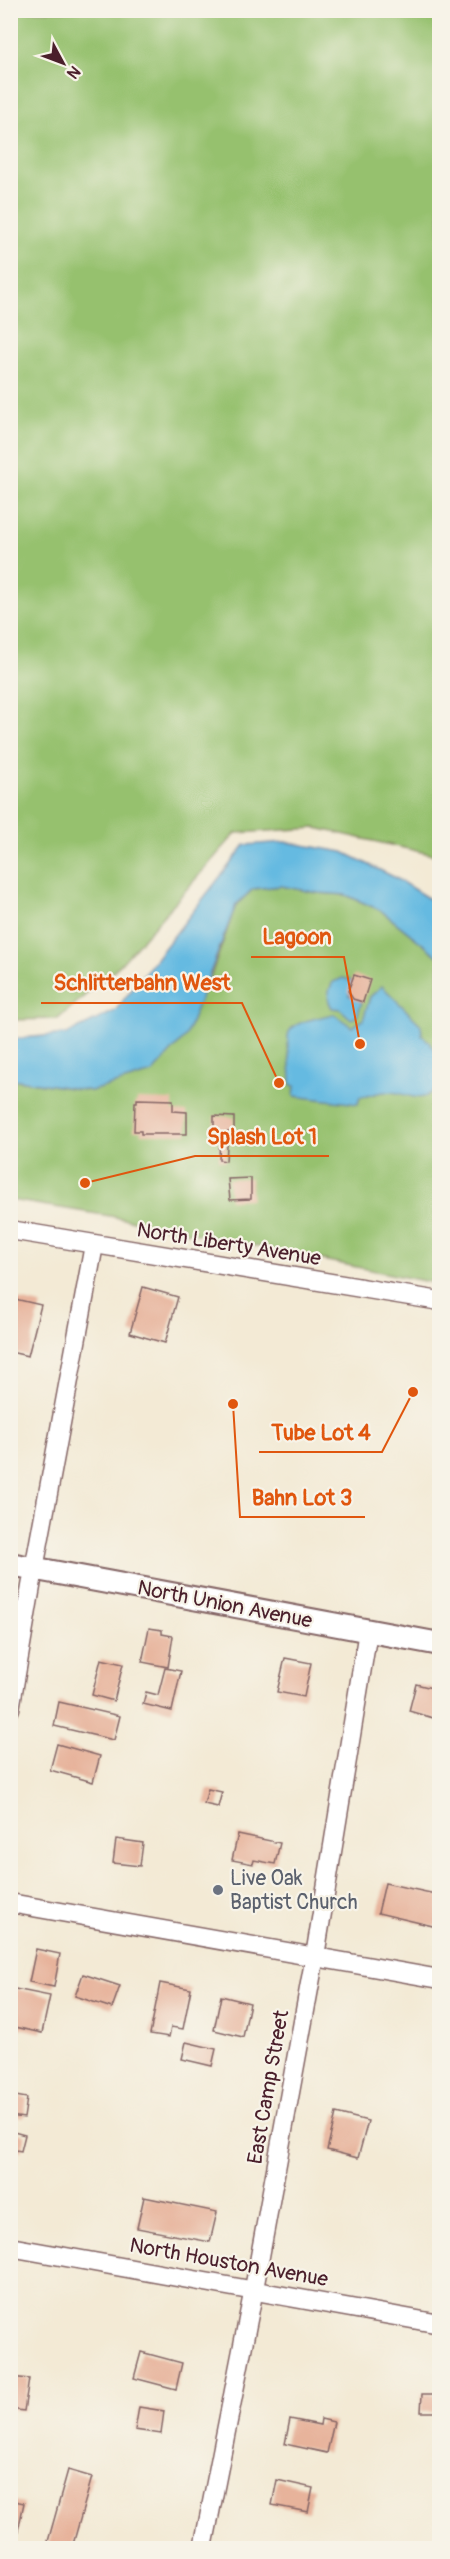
<svg xmlns="http://www.w3.org/2000/svg" width="450" height="2559" viewBox="0 0 450 2559" font-family="Pangolin,sans-serif">
	<rect width="100%" height="100%" fill="#f7f3e8"/>
	<filter id="ink" filterUnits="userSpaceOnUse"><feTurbulence type="fractalNoise" baseFrequency=".0167" numOctaves="2"/><feDisplacementMap in="SourceGraphic" scale="12" xChannelSelector="R" yChannelSelector="G"/><feConvolveMatrix kernelMatrix="1 2 1 2 8 2 1 2 1" color-interpolation-filters="sRGB"/></filter>
	<filter id="wash" filterUnits="userSpaceOnUse"><feTurbulence type="fractalNoise" baseFrequency=".008" numOctaves="4" result="noise"/><feDisplacementMap in="SourceGraphic" scale="24" xChannelSelector="R" yChannelSelector="G"/><feGaussianBlur stdDeviation="1.35" result="paint"/><feColorMatrix in="noise" values="0 0 0 0 0 0 0 0 0 0 0 0 0 0 0 0 0 1.4 0 .05"/><feComposite in="paint" operator="in"/></filter>
	<g filter="url(#wash)">
		<rect width="100%" height="100%" fill="#f3ead5"/>
		<g fill="#96c16e" stroke="#70704c" stroke-width="1.5">
			<polygon points="10,11 440,11 439,856 316,828 236,833 120,965 58,1019 10,1020"/>
			<polygon points="281,886 318,893 346,895 380,910 439,957 439,1284 110,1216 11,1200 10,1079 91,1091 208,984 236,905 253,889"/>
		</g>
		<g fill="#65bae1" stroke="#586c86" stroke-width="1.5">
			<polygon points="286,842 343,852 394,877 439,905 439,957 380,910 346,895 318,893 281,886 253,889 236,905 186,1036 152,1073 91,1091 11,1079 11,1039 67,1034 115,1011 245,845"/>
			<path d="M343,978L352,981L349,995L362,1002L357,1017L351,1019L340,1009L332,1008C326,999 328,991 333,982Z"/>
			<path d="M382,986L421,1025L422,1035C434,1046 440,1055 439,1071L437,1073L439,1077V1086C419,1108 412,1092 387,1092C377,1091 370,1097 360,1097L358,1104L294,1096L295,1086L291,1085C291,1029 270,1028 334,1014L352,1027L363,1020L370,997Z"/>
		</g>
		<g id="blocks">
			<g fill="#e7b39b">
				<polygon points="354,975 370,980 363,1002 353,999 348,991"/>
				<polygon points="137,1099 173,1100 173,1111 187,1112 187,1134 141,1134 141,1131 134,1131 135,1102 137,1102"/>
				<polygon points="214,1116 234,1117 234,1133 228,1132 226,1161 219,1160 220,1132 214,1131"/>
				<polygon points="251,1178 251,1199 230,1200 228,1179"/>
				<polygon points="143,1287 178,1297 165,1343 130,1333"/>
				<polygon points="15,1299 41,1305 28,1356 10,1352 10,1315"/>
				<polygon points="149,1628 162,1630 162,1634 173,1636 168,1667 142,1662"/>
				<polygon points="285,1658 311,1663 304,1697 277,1692"/>
				<polygon points="101,1659 123,1664 114,1701 92,1695"/>
				<polygon points="165,1668 181,1671 172,1711 143,1704 146,1692 158,1695"/>
				<polygon points="416,1684 440,1690 440,1720 409,1711"/>
				<polygon points="59,1702 120,1716 114,1740 54,1726"/>
				<polygon points="57,1744 100,1756 93,1782 50,1770"/>
				<polygon points="208,1789 222,1792 218,1807 204,1804"/>
				<polygon points="238,1834 280,1843 275,1864 254,1860 253,1864 232,1860"/>
				<polygon points="116,1839 143,1843 140,1866 113,1863"/>
				<polygon points="385,1883 440,1895 437,1927 378,1913"/>
				<polygon points="36,1949 60,1954 54,1987 29,1982"/>
				<polygon points="83,1974 120,1986 112,2008 75,1996"/>
				<polygon points="160,1983 191,1989 183,2029 171,2027 169,2037 150,2034"/>
				<polygon points="10,1988 50,1996 42,2033 10,2026"/>
				<polygon points="221,1996 250,2003 243,2037 214,2030"/>
				<polygon points="186,2042 216,2049 212,2066 182,2059"/>
				<polygon points="10,2095 27,2098 24,2118 10,2116"/>
				<polygon points="336,2113 368,2121 358,2158 327,2150"/>
				<polygon points="10,2131 25,2135 21,2151 10,2149"/>
				<polygon points="144,2197 217,2212 210,2242 137,2228"/>
				<polygon points="141,2352 182,2363 176,2389 134,2378"/>
				<polygon points="10,2377 29,2379 24,2411 10,2409"/>
				<polygon points="422,2394 440,2394 440,2412 421,2412"/>
				<polygon points="139,2407 164,2411 161,2434 135,2430"/>
				<polygon points="290,2419 320,2425 321,2419 334,2422 327,2453 285,2444"/>
				<polygon points="68,2470 92,2477 72,2548 61,2548 47,2545"/>
				<polygon points="277,2480 313,2488 308,2512 272,2505"/>
				<polygon points="10,2500 24,2503 15,2544 10,2543"/>
			</g>
		</g>
	</g>
	<g filter="url(#ink)">
		<use href="#blocks" fill-opacity="0" stroke="#856666" stroke-width="1.5"/>
		<g fill="none" stroke-linecap="round" stroke-linejoin="round">
			<defs>
				<g id="minor">
					<polyline points="10,1230 440,1301"/>
					<polyline points="10,1709 34,1569 94,1245"/>
					<polyline points="10,1903 440,1979"/>
					<polyline points="10,2247 440,2324"/>
					<polyline points="203,2548 254,2289 315,1956 368,1631"/>
				</g>
				<polyline id="tertiary" points="10,1564 440,1644"/>
			</defs>
			<use href="#minor" stroke="#856666" stroke-width="21"/>
			<use href="#tertiary" stroke="#856666" stroke-width="26"/>
			<use href="#minor" stroke="#fff" stroke-width="18"/>
			<use href="#tertiary" stroke="#fff" stroke-width="22"/>
		</g>
	</g>
	<circle fill="#6b7280" stroke="#f7f3e8" stroke-width="2" cx="218" cy="1890" r="6"/>
	<g text-anchor="middle" stroke-width="4.5" stroke-linejoin="round" paint-order="stroke">
		<g font-size="21" fill="#4a1f2b" stroke="#f7f3e8">
			<text transform="translate(229 1244) rotate(9)" y="7">North Liberty Avenue</text>
			<text transform="translate(225 1604) rotate(11)" y="7">North Union Avenue</text>
			<text transform="translate(268 2087) rotate(-80)" y="7">East Camp Street</text>
			<text transform="translate(229 2262) rotate(10)" y="7">North Houston Avenue</text>
		</g>
		<g font-size="21" fill="#5b616d" stroke="#f7f3e8" text-anchor="start">
			<text x="230" y="1885">Live Oak<tspan x="230" dy="24">Baptist Church</tspan></text>
		</g>
	</g>
	<path fill="none" stroke="#e0560e" stroke-width="2" d="M360 1044L344 957H251M279 1083L242 1003H41M85 1183L195 1156H329M413 1392L382 1452H259M233 1404L240 1517H365"/>
	<g fill="#e0560e" stroke="#f7f3e8" stroke-width="2">
		<circle cx="360" cy="1044" r="6"/>
		<circle cx="279" cy="1083" r="6"/>
		<circle cx="85" cy="1183" r="6"/>
		<circle cx="413" cy="1392" r="6"/>
		<circle cx="233" cy="1404" r="6"/>
	</g>
	<g font-size="22" text-anchor="middle" font-weight="bold" fill="#e0560e" stroke="#f7f3e8" stroke-width="4.5" stroke-linejoin="round" paint-order="stroke">
		<text x="297" y="944">Lagoon</text>
		<text x="142" y="990">Schlitterbahn West</text>
		<text x="262" y="1144">Splash Lot 1</text>
		<text x="321" y="1440">Tube Lot 4</text>
		<text x="302" y="1505">Bahn Lot 3</text>
	</g>
	<rect width="450" height="2559" fill="none" stroke="#f7f3e8" stroke-width="36"/>
	<g transform="translate(63 63) rotate(131)" stroke="#f7f3e8" stroke-width="4.5" paint-order="stroke">
	<path d="M0-4.5L10 22L0 15L-10 22Z" fill="#4a1f2b"/>
	<text y="-9" font-size="16" font-weight="bold" text-anchor="middle" fill="#4a1f2b">N</text>
	</g>
</svg>
